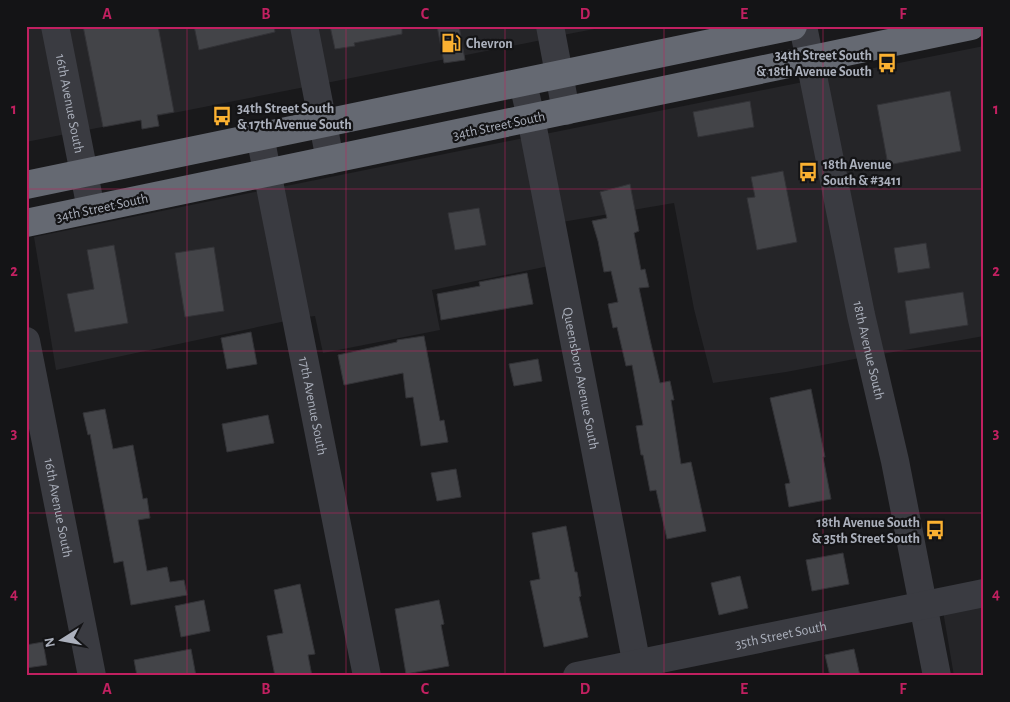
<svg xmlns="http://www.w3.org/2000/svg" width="1010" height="702" viewBox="0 0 1010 702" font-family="'Alegreya Sans',sans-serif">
	<rect width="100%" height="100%" fill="#19191b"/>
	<g fill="#252528">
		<polygon points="26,26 44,26 66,134 26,142"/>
		<polygon points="66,26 293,26 305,87 87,130"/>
		<polygon points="315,26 539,26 542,40 326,83"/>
		<polygon points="561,26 610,26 563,35"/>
		<polygon points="984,46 984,336 882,354 824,78"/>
		<polygon points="803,82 860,358 786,372 713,383 694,309 674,203 562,222 545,134"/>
		<polygon points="524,138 549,266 432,290 440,330 323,353 315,316 307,317 281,187"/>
		<polygon points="260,191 286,321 56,370 34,237"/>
		<polygon points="984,603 984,676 954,676 943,611"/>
	</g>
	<g fill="#434448" stroke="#333337">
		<polygon points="83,26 158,26 174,112 157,115 159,126 142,129 141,120 103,127"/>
		<polygon points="194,26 274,26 275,32 199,50"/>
		<polygon points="330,26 402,26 402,34 354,43 355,46 335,49"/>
		<polygon points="437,26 459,26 465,60 444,63"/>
		<polygon points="950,91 961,151 888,165 877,105"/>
		<polygon points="750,101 754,127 698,137 693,112"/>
		<polygon points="783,171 797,242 757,250 747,198 755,197 751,177"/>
		<polygon points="630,184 639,231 634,233 641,270 645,269 649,287 639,288 649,335 660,383 670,381 674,400 671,400 681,464 691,462 706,531 667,539 656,490 650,491 643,455 641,455 636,426 643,425 632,365 626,366 617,327 613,328 608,304 618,302 611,271 604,272 598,241 592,221 607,218 600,192"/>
		<polygon points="479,208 486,245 455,250 448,213"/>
		<polygon points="926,243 930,268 898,273 894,248"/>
		<polygon points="114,245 128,323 75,332 67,294 94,289 87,250"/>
		<polygon points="214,247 224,311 185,317 175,253"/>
		<polygon points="527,273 533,304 441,320 437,294 480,286 479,282"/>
		<polygon points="963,292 968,325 910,334 905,301"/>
		<polygon points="251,332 257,364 227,369 221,338"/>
		<polygon points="424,336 440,421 444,420 448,442 421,446 413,397 406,398 403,373 344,385 338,355 397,342 397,340"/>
		<polygon points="538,359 542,381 514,386 509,364"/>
		<polygon points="811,389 825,457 823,457 831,499 789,507 785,484 790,483 770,398"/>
		<polygon points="105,409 113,449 133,445 143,499 147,498 150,518 138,520 147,571 167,567 170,582 184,580 187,595 131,605 123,561 114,563 90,434 88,435 83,413"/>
		<polygon points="268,415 274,443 227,452 222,424"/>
		<polygon points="456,469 461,497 437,501 431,473"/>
		<polygon points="566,526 575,572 577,572 581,596 579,597 588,637 544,647 530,581 540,579 532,533"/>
		<polygon points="843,553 849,584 812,591 806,560"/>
		<polygon points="740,576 748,608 719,615 711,583"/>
		<polygon points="300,584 315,654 308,655 312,676 275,676 267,636 283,633 274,590"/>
		<polygon points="204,600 210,631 181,637 175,606"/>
		<polygon points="439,600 444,624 441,625 449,666 406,674 395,609"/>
		<polygon points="43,642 47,665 26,668 26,645"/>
		<polygon points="191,649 196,676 137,676 134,660"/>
		<polygon points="854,649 860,676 830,676 825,655"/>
	</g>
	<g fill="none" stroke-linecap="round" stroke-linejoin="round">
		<g stroke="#3a3b41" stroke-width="28">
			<path id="s1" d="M55,26L91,209"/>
			<polyline points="304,26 330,160"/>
			<polyline points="550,26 566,111"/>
			<path id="s2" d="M803,26L861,315L895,461L937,676"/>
			<path id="s3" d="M523,83L531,118L639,676"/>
			<path id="s4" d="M260,136L367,676"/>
			<path id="s5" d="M26,341L92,676"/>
			<path id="s6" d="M577,676L984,593"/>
		</g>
		<g stroke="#656972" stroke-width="28">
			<polyline points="26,185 793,26"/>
			<polyline points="26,223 971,26"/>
		</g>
	</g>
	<path fill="none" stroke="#c12060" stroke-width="1" stroke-opacity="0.55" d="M187,26V676M346,26V676M505,26V676M664,26V676M823,26V676M26,189H984M26,351H984M26,513H984"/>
	<defs>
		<symbol id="fuel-bare" viewBox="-9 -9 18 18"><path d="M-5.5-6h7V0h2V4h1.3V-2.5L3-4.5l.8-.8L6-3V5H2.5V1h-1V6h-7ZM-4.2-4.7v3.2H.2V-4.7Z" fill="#fbb131" stroke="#141416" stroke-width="2.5" paint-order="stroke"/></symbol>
		<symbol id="bus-bare" viewBox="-9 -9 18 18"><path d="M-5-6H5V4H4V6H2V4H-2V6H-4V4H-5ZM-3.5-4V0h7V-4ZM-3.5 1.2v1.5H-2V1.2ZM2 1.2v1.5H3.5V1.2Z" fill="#fbb131" stroke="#141416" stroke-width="2.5" paint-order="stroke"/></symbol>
	</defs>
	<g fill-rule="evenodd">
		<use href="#fuel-bare" x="437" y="29" width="28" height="28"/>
		<use href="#bus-bare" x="873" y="49" width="28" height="28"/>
		<use href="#bus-bare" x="208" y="102" width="28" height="28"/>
		<use href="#bus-bare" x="794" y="158" width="28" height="28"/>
		<use href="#bus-bare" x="921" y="516" width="28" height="28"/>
	</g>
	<g text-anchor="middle" stroke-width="4.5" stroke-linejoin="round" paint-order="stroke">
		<g font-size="14" font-weight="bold" fill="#abb0bc" stroke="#141416" text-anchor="start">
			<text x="466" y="48">Chevron</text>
			<text x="872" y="60" text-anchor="end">34th Street South<tspan x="872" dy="16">&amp; 18th Avenue South</tspan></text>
			<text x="237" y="113">34th Street South<tspan x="237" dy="16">&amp; 17th Avenue South</tspan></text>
			<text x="823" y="169">18th Avenue<tspan x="823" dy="16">South &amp; #3411</tspan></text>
			<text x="920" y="527" text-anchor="end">18th Avenue South<tspan x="920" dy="16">&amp; 35th Street South</tspan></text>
		</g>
		<g font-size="14" fill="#abb0bc" stroke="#141416">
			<text dy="5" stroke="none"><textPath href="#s1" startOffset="79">16th Avenue South</textPath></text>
			<text transform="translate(499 125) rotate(-12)" y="5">34th Street South</text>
			<text transform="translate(102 207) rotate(-12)" y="5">34th Street South</text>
			<text dy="5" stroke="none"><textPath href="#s2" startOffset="331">18th Avenue South</textPath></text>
			<text dy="5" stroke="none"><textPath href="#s3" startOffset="301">Queensboro Avenue South</textPath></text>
			<text dy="5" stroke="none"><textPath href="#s4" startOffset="275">17th Avenue South</textPath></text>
			<text dy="5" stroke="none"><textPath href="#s5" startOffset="170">16th Avenue South</textPath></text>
			<text dy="5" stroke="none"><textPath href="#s6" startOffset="208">35th Street South</textPath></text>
		</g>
	</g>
	<rect width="1010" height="702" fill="none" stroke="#141416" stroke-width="55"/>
	<g transform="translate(62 640) rotate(259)" stroke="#141416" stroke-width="4" paint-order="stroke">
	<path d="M0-4L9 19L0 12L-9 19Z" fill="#abb0bc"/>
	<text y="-8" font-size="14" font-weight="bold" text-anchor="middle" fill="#abb0bc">N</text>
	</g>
	<rect x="28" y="28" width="954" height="646" fill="none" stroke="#c12060" stroke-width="2"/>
	<g font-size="16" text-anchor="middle" font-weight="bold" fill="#c12060">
		<text x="107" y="19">A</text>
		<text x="266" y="19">B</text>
		<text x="425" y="19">C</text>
		<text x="585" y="19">D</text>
		<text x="744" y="19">E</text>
		<text x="903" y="19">F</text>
		<text x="14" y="114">1</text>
		<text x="996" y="114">1</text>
		<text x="14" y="276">2</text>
		<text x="996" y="276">2</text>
		<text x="14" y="438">3</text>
		<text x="996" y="438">3</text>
		<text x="14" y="599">4</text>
		<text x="996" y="599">4</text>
		<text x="107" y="694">A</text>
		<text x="266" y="694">B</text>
		<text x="425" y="694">C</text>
		<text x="585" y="694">D</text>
		<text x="744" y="694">E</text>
		<text x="903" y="694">F</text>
	</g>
</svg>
